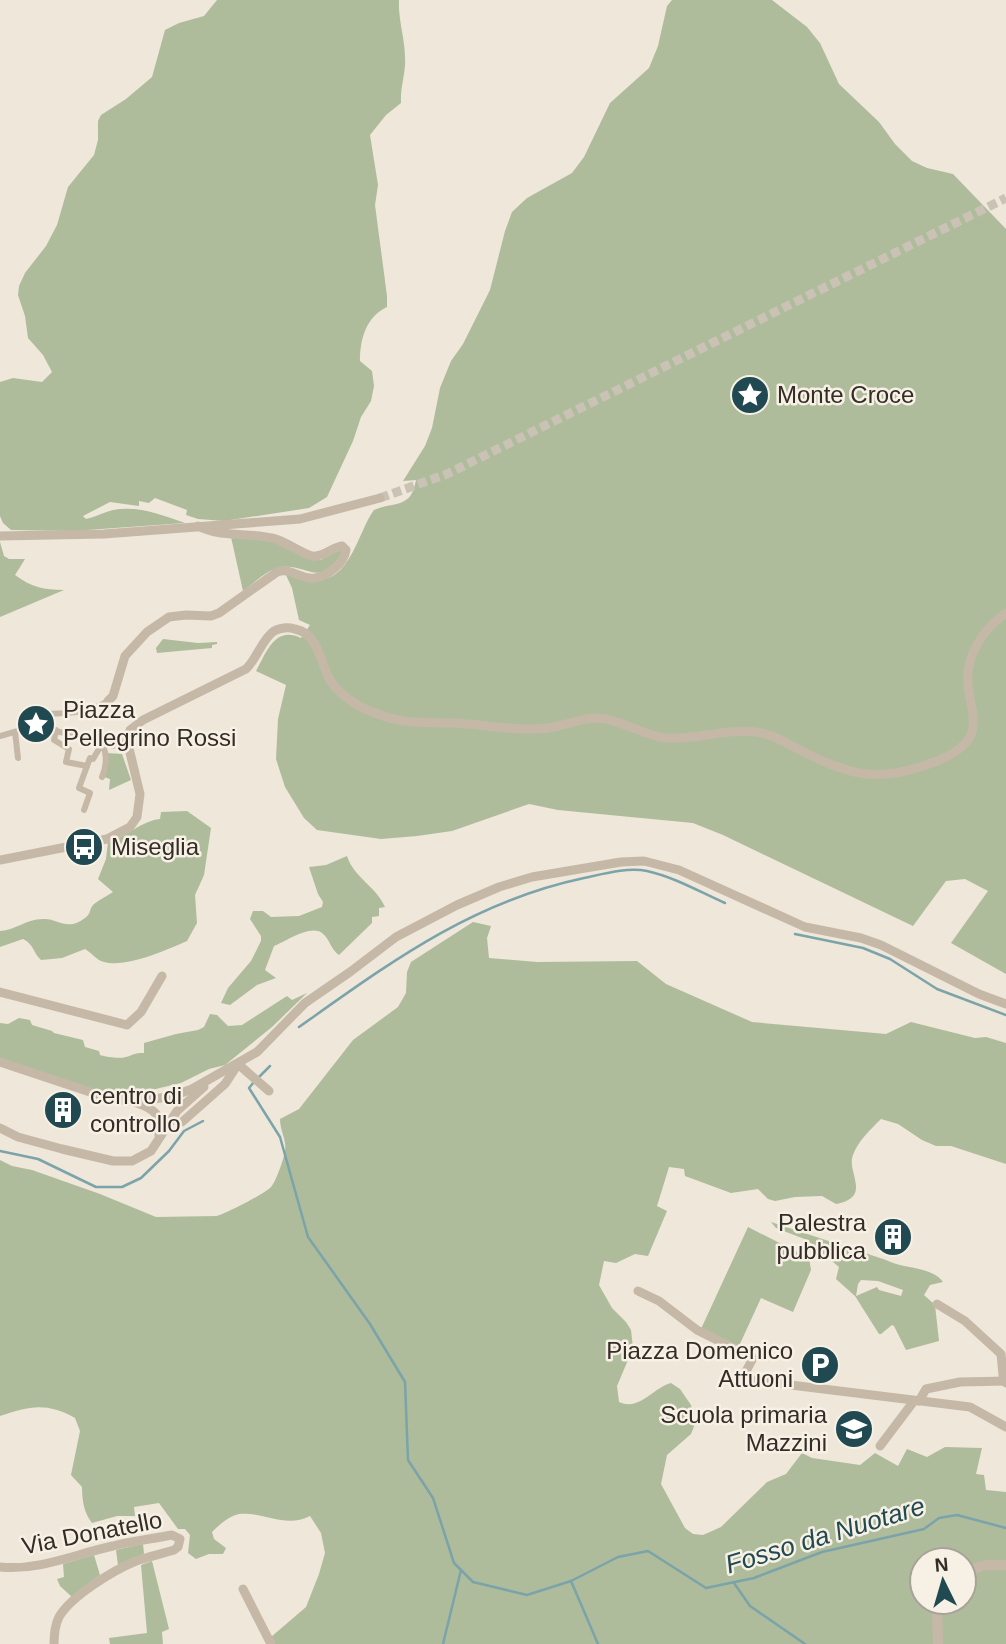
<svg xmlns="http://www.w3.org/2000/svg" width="1006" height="1644" viewBox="0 0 1006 1644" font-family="Helvetica,sans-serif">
	<rect width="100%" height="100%" fill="#efe7d9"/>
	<g fill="#aebc9b" fill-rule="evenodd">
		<path d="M217,0H399C398,20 405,38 405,58C406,73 400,87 401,103L386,115L370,135L378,185L375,205L387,296V307C366,317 360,339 360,361L372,371L374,386L371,401L361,417L353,441L327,497L309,508L224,521L198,519L186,515L187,510L155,498L149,503L139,501V506L110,502L83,516L86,519C96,517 104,512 113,510C138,505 162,515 185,523L73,531L11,530L3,523L0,516V382L13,378L42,382L52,372L43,355L28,338L25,316L18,295L19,286L25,273L46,246L57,225L68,187L94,155L98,140V121L101,115L126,99L152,77L165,30L179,23L204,16Z"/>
		<path d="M672,0H772L807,27L820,43L839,84L879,122L895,144L912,161L927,168L953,174L1006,229V974L951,943L988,891L965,879L946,881L913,926L723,835L693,823L558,810L529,804L452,831L417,836L381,839L317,830L304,818L285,787L276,759L278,719L286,685L256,671C266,653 275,625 301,638L310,625L299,620L292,588L285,573C296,575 312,581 323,579C351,576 360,528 374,510C396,501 411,509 416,480L403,481L425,446L432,428L440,388L451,361L463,344L490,290L505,231L512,212L527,198L572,173L584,157L610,103L649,68L658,46L667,6Z"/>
		<path d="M231,537L273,540L310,559L321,560L337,550L342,551V553C319,589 309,564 282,567C268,569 255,582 243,591Z"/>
		<path d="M0,542L4,556L9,559H25L15,575C31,587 44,590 64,590L0,617Z"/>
		<polygon points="163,639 198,643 217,642 217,644 212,645 212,648 157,653 156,648"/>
		<polygon points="106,753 122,754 131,780 109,790 110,779 104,777"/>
		<path d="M187,811L211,828L204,875L195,895L197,923L187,941C166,950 127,968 104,962C96,960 92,953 85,949L62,958L41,960C33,953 34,944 23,939L0,947V931C16,930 26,919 43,919C58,918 67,932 85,918C91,914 89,909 94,904C99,900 107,896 113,892L98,879L106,859L108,842C127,837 141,821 160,819L161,812Z"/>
		<path d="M347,856C354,878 376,886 385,907L379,908V916L372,917V923L339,955C331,950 330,939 322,933C310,924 285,942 274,946L265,970L276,978L257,985L230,1005L221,1003L228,988L251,961L261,941V936L250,919L253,911H263L271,917L299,916L322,907L323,902L318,894L309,867L326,865Z"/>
		<path d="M473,922L491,926L487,938L489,958L537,962L637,961L666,984L752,1022L886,1034L911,1022L975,1038L986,1037L1006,1043V1164L951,1146H936L922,1140L898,1124L881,1119C871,1129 858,1141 853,1155C846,1172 873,1197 836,1204L822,1196L795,1197L775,1201L768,1199L758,1189L731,1193L685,1176L684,1169L669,1167L657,1206L667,1211L648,1256L635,1254L616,1263L604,1261L599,1285L612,1308L626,1322L631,1330L633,1348L617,1386L619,1402C640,1411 651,1389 671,1383L680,1389L691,1405L695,1424L691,1434L667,1455L661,1484L685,1528L693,1534L703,1535L721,1527L767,1482L786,1474L802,1453L812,1458L860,1465L875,1453L898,1466L907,1449L927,1457L945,1447L982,1448L976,1474L984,1475L986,1490L1006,1492V1644H275L271,1637L306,1607L319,1574L325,1553L321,1533L310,1516C285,1529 262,1511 239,1514C229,1516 219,1525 212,1532L214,1539L226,1548L223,1554H209L196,1559L188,1553L190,1535L185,1529H178L159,1503L134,1507L135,1516H117L92,1523C84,1513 82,1500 82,1487L71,1475L80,1431L75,1418C47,1402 29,1406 0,1416V1160L12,1166L32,1170L100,1194L156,1217L217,1216C225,1214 266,1193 271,1187C276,1182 284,1158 285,1151C287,1140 280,1131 280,1119L299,1109L353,1040L398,1007L406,993L407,972L411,962ZM922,1560H964V1602H922Z"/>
		<path d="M307,993L272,1027L225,1065L209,1069L181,1083L147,1091L148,1096L129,1098L114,1096L0,1058V1023L8,1024L19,1018L30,1020L32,1025L52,1031L54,1033L83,1040L85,1047L99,1051L100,1055C106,1057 120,1059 126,1057C134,1055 133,1053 144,1053V1043L176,1034L198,1030L204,1027L210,1014L217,1015L228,1026L242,1025L287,996L292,1000Z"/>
		<path d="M771,1222L886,1260C902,1269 932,1266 943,1282L930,1285L924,1295L935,1305L939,1341L906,1350L894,1326L892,1325L881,1334H879L855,1296L836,1279L839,1267L807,1240L776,1228ZM861,1280L878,1281L903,1290L901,1296L879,1290L877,1287L856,1296L858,1284Z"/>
		<polygon points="748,1227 809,1258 811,1270 793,1312 761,1298 739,1346 701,1329"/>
		<polygon points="143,1544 144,1554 118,1565 116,1550"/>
		<polygon points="94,1555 100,1575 72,1597 60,1586 57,1579 64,1577 63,1564"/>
		<polygon points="152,1561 169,1629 162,1632 163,1644 110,1644 109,1638 147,1633 141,1565"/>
	</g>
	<polygon fill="#e6d9c1" points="46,712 53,715 51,730 21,728 20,721"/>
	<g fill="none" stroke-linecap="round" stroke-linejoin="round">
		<g stroke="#7ba3aa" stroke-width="2.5">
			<polyline points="795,934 863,948 890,959 937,989 1006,1015"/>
			<path d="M299,1027C391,962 471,902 584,878C603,874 627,867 647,871C674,877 700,892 725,903"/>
			<polyline points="259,1077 270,1066"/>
			<polyline points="254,1082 249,1088 280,1137 308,1237 370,1324 405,1382 408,1460 433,1498 454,1563 473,1582 527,1595 571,1581 618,1557 648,1551 706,1588 754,1578 822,1552 924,1529 939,1518 957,1515 1006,1528"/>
			<polyline points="0,1151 38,1159 96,1187 122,1187 141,1178 169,1151 184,1131 203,1121"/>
			<polyline points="571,1581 598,1644"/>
			<polyline points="734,1583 750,1606 805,1644"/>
			<polyline points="443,1644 461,1570"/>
		</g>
		<polyline stroke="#c9c2b5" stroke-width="9" stroke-dasharray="9 4.5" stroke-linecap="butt" points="380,498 447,474 1006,198"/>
		<g stroke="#c6b8a7" stroke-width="6">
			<path d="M46,729L47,714C71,713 88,713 108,701"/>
			<polyline points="56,730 54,740 69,749 66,762 87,766 79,788 90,793 84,810"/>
			<polyline points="15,732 18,758"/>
			<path d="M0,736L28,728H40L99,740C108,750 107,765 102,777"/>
			<polyline points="87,766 90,758 93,759 102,744"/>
		</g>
		<g stroke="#c6b8a7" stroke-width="9">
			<polyline points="0,536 104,534 300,519 380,498"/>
			<path d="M108,701L113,696L125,656L147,632L169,617L186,615L211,616L219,613L277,572C296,565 307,592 335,568C341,563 345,558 346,550L342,546C332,547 323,558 312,556C298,552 286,541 272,538C248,532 221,538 198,526"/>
			<polyline points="102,743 126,745"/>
			<path d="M0,860L107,839L130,827L137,817L140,794L127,740L130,730L143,720L246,669C257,659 262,639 274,631C280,628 288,627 295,629C321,635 319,665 332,683C341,696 360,708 375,713C404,725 424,722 453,723C484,724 517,732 548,728C564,726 579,719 595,718C620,718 642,736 666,738C696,740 726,728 756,732C772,734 786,743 800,750C846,774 875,783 926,765C941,760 962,751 970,737C978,721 969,701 968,685C965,656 983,629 1006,613"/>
			<polyline points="0,992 127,1025 141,1012 162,976"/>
			<polyline points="0,1062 108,1098 135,1102 173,1096 192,1089 257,1052 305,1003 350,972 396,937 457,905 499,887 532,877 621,862 644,861 679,870 805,927 861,938 881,945 979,994 1006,1004"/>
			<path d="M137,1103C154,1109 164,1116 159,1135"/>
			<polyline points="182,1122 225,1084 238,1064 269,1091"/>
			<polyline points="0,1128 18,1137 62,1149 113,1161 132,1161 151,1151 177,1111 204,1087"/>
			<polyline points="638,1291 659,1301 697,1330 753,1358 742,1379 970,1407 1006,1427"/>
			<polyline points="937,1304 965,1321 1001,1354 1003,1375 1006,1383"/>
			<polyline points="919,1401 926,1389 960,1382 1006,1381"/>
			<polyline points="880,1446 914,1401"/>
			<path d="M0,1567C39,1571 75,1554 113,1546C132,1541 152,1539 172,1535L180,1539L178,1547L174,1550C161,1554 148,1557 136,1561C114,1570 71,1596 59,1617C55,1625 54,1635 54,1644"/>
			<polyline points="243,1589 271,1644"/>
		</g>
		<g stroke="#c6b8a7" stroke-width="10">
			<polyline points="964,1572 986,1565 1006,1565"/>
			<polyline points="938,1644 937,1611 939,1602"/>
		</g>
	</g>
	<defs>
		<symbol id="sight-disc" viewBox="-11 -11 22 22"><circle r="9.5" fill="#204951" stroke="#f7f1e5"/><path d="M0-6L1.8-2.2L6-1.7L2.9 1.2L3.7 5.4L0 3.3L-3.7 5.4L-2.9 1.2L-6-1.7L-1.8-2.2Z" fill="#fff"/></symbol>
		<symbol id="bus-disc" viewBox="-11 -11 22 22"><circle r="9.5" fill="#204951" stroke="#f7f1e5"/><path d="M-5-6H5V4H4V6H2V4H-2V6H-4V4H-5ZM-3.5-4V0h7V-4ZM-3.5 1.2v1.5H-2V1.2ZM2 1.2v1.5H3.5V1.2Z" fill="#fff"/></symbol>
		<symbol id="building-disc" viewBox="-11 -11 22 22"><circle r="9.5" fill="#204951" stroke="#f7f1e5"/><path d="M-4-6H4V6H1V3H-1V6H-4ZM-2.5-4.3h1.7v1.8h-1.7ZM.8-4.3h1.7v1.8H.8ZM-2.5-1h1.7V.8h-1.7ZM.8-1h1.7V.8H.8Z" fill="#fff"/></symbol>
		<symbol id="parking-disc" viewBox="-11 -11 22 22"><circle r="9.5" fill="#204951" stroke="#f7f1e5"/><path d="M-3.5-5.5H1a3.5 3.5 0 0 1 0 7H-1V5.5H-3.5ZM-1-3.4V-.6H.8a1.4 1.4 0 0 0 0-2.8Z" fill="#fff"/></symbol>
		<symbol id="school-disc" viewBox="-11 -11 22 22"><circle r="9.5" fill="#204951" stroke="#f7f1e5"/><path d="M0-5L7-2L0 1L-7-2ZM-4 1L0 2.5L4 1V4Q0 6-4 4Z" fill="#fff"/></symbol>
	</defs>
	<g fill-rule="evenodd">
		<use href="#sight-disc" x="728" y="373" width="44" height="44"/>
		<use href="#sight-disc" x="14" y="702" width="44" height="44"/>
		<use href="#bus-disc" x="62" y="825" width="44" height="44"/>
		<use href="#building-disc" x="41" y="1088" width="44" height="44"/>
		<use href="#building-disc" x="871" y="1215" width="44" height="44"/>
		<use href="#parking-disc" x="798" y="1343" width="44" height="44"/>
		<use href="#school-disc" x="832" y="1407" width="44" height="44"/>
	</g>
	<g text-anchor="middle" stroke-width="5" stroke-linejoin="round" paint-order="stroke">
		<g font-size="24" fill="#332c27" stroke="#f7f1e5" text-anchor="start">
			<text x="777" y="403">Monte Croce</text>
			<text x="63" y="718">Piazza<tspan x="63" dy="28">Pellegrino Rossi</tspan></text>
			<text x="111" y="855">Miseglia</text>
			<text x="90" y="1104">centro di<tspan x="90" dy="28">controllo</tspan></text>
			<text x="866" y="1231" text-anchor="end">Palestra<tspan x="866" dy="28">pubblica</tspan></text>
			<text x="793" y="1359" text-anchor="end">Piazza Domenico<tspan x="793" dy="28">Attuoni</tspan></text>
			<text x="827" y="1423" text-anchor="end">Scuola primaria<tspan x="827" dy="28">Mazzini</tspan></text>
		</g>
		<g font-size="24" fill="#332c27" stroke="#f7f1e5">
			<text transform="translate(92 1533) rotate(-11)" y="8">Via Donatello</text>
		</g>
		<g font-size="26" font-style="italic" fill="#204951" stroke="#f7f1e5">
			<text transform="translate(825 1535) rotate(-17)" y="9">Fosso da Nuotare</text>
		</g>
	</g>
	<g transform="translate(943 1581) rotate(355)"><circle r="33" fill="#f7f1e5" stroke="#a9a299" stroke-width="2"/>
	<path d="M0-5L12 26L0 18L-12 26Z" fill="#204951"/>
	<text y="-10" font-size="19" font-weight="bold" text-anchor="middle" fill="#332c27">N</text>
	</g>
</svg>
